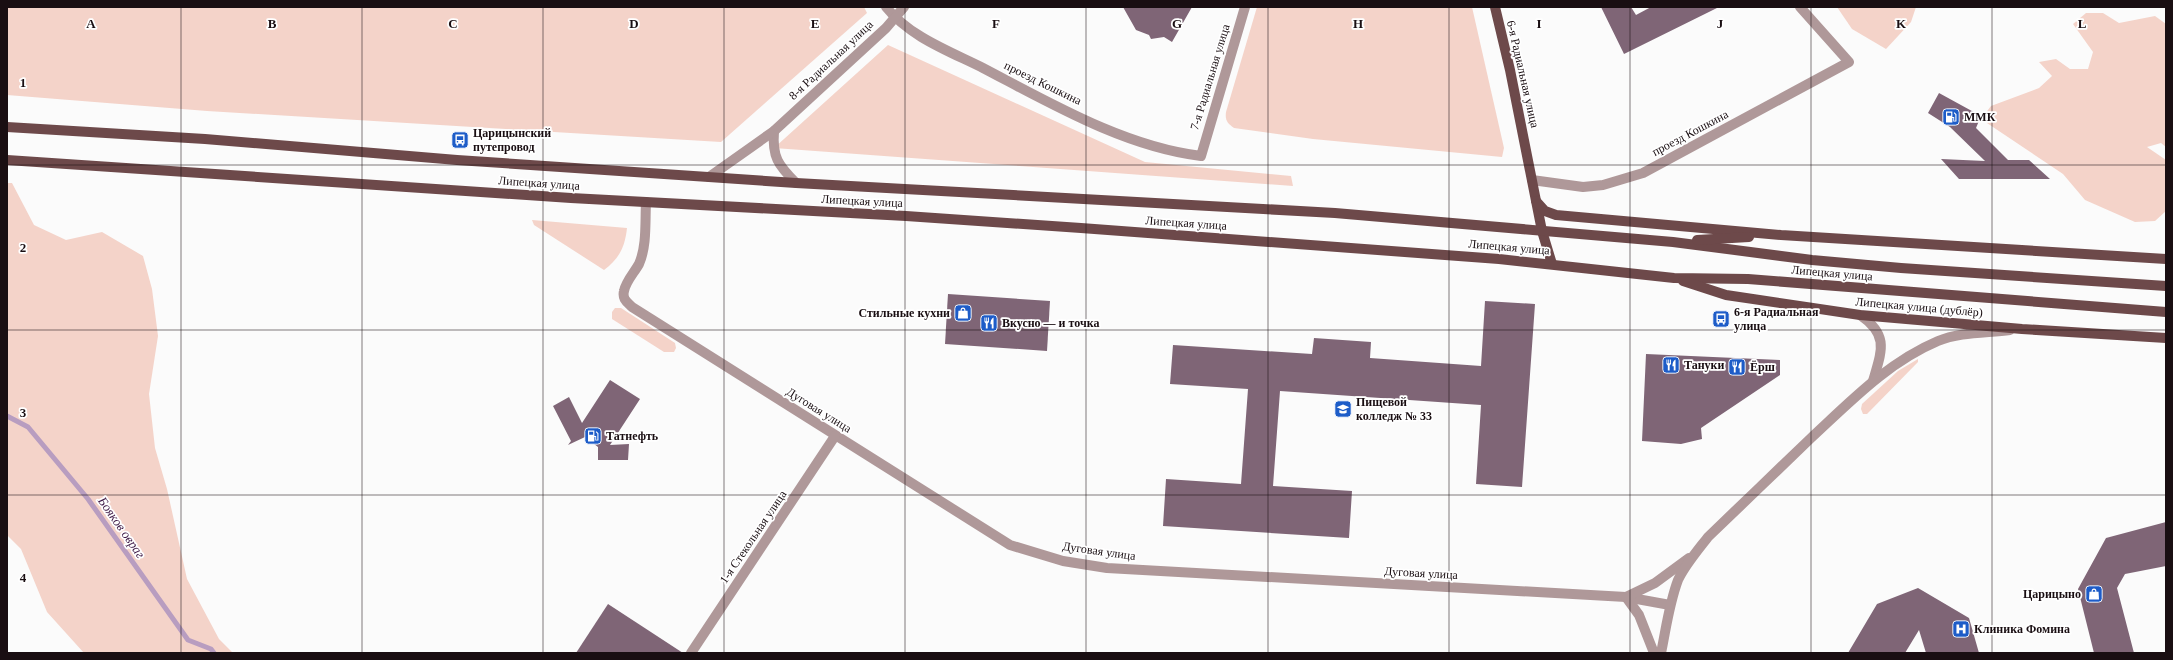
<svg xmlns="http://www.w3.org/2000/svg" width="2173" height="660" viewBox="0 0 2173 660" font-family="'Times New Roman',serif">
	<rect width="100%" height="100%" fill="#fbfbfb"/>
	<g fill="#f4d3c9">
		<polygon points="7,7 864,7 867,13 721,142 207,111 7,95"/>
		<path d="M1257,7H1472L1504,148L1502,157L1313,139L1234,128C1227,123 1225,120 1226,112Z"/>
		<polygon points="1837,7 1916,7 1911,22 1886,49 1852,29"/>
		<polygon points="2086,13 2103,13 2119,23 2155,16 2166,24 2166,147 2161,143 2147,147 2166,160 2166,211 2155,221 2135,222 2085,200 2063,174 1981,119 1991,106 2039,88 2052,76 2039,62 2056,59 2070,69 2088,69 2093,52 2073,24"/>
		<polygon points="888,45 1145,162 1291,176 1293,186 774,148"/>
		<polygon points="7,183 12,183 34,225 66,240 102,232 143,256 152,289 158,336 149,394 155,448 167,489 187,579 219,639 233,653 84,653 47,612 21,549 7,535"/>
		<path d="M532,220L627,228C625,247 619,259 604,270L534,225Z"/>
		<polygon points="615,308 621,308 675,343 676,348 674,352 664,352 612,319 612,312"/>
		<polygon points="1918,359 1918,362 1867,414 1863,414 1861,409 1862,404 1898,371"/>
	</g>
	<g fill="none" stroke-linecap="round" stroke-linejoin="round">
		<polyline stroke="#b89dc0" stroke-width="5" points="7,416 28,427 88,499 188,640 211,649 214,653"/>
	</g>
	<g fill="#7f6576">
		<polygon points="1123,7 1192,7 1172,42 1164,37 1151,39 1149,35 1136,30"/>
		<polygon points="1601,7 1631,7 1636,15 1651,7 1719,7 1624,54"/>
		<polygon points="1939,93 1981,116 1976,128 2008,160 2029,160 2050,179 1959,179 1941,159 1985,161 1950,127 1928,113"/>
		<polygon points="948,294 1050,301 1047,351 945,344"/>
		<polygon points="1485,301 1535,304 1522,487 1476,484 1481,405 1280,391 1273,486 1352,491 1349,538 1163,526 1166,479 1241,484 1248,389 1170,384 1173,345 1312,354 1314,338 1371,342 1370,358 1481,366"/>
		<polygon points="1646,354 1780,360 1780,375 1701,428 1702,439 1681,444 1642,441"/>
		<polygon points="610,380 640,399 610,445 629,444 628,460 598,460 598,447 585,437 568,445 571,441 553,406 569,397 582,423"/>
		<polygon points="2166,522 2166,566 2125,574 2117,588 2134,653 2094,653 2078,589 2106,538"/>
		<polygon points="1918,588 1969,618 1979,653 1926,653 1919,630 1905,653 1848,653 1877,604"/>
		<polygon points="608,604 683,653 576,653"/>
	</g>
	<g fill="none" stroke-linecap="round" stroke-linejoin="round">
		<g stroke="#af9899" stroke-width="10">
			<path d="M886,7C910,37 949,51 983,68C1050,103 1125,147 1201,156L1245,7"/>
			<path d="M774,131C772,157 778,165 796,183"/>
			<polyline points="709,177 774,131 886,28 904,7"/>
			<polyline points="1532,180 1583,187 1603,185 1643,173 1849,62 1800,7"/>
			<path d="M646,202C645,222 647,246 639,264C634,273 626,281 624,291C622,299 627,302 632,307L1010,545L1063,561L1107,568L1626,597L1670,605"/>
			<path d="M1860,315C1889,335 1882,350 1873,381"/>
			<polyline points="1626,597 1655,583 1689,558"/>
			<polyline points="1626,597 1639,615 1654,653"/>
			<polyline points="691,653 835,436"/>
			<path d="M1661,653C1666,629 1669,604 1678,580C1685,565 1698,550 1708,537C1742,504 1777,471 1811,438C1850,402 1888,362 1938,341C1959,332 1987,333 2010,330"/>
		</g>
		<g stroke="#6d494a" stroke-width="10">
			<polyline points="1495,7 1510,70 1542,231 1552,264"/>
			<polyline points="7,127 205,139 457,160 796,183 1335,213 1673,242 1812,260 1901,268 2166,286"/>
			<polyline points="7,160 571,198 906,216 1081,228 1499,259 1674,278 1748,279 2166,312"/>
			<polyline points="1536,201 1545,211 1556,215 1781,235 2166,259"/>
			<polyline points="1697,240 1749,237"/>
			<polyline points="1683,281 1726,295 1860,315 2022,329 2166,338"/>
		</g>
	</g>
	<path fill="none" stroke="#190e12" stroke-width="1" stroke-opacity="0.55" d="M181,7V653M362,7V653M543,7V653M724,7V653M905,7V653M1086,7V653M1268,7V653M1449,7V653M1630,7V653M1811,7V653M1992,7V653M7,165H2166M7,330H2166M7,495H2166"/>
	<defs>
		<symbol id="fuel-square" viewBox="-11 -11 22 22"><rect x="-9" y="-9" width="18" height="18" rx="4" fill="#1d5cc8" stroke="#fff"/><path d="M-5.5-6h7V0h2V4h1.3V-2.5L3-4.5l.8-.8L6-3V5H2.5V1h-1V6h-7ZM-4.2-4.7v3.2H.2V-4.7Z" fill="#fff"/></symbol>
		<symbol id="bus-square" viewBox="-11 -11 22 22"><rect x="-9" y="-9" width="18" height="18" rx="4" fill="#1d5cc8" stroke="#fff"/><path d="M-5-6H5V4H4V6H2V4H-2V6H-4V4H-5ZM-3.5-4V0h7V-4ZM-3.5 1.2v1.5H-2V1.2ZM2 1.2v1.5H3.5V1.2Z" fill="#fff"/></symbol>
		<symbol id="shop-square" viewBox="-11 -11 22 22"><rect x="-9" y="-9" width="18" height="18" rx="4" fill="#1d5cc8" stroke="#fff"/><path d="M-5-2.5h2.3a2.7 3.5 0 0 1 5.4 0H5L5.5 6h-11ZM-1.5-2.5h3a1.5 2.3 0 0 0-3 0Z" fill="#fff"/></symbol>
		<symbol id="restaurant-square" viewBox="-11 -11 22 22"><rect x="-9" y="-9" width="18" height="18" rx="4" fill="#1d5cc8" stroke="#fff"/><path d="M-5-6h1v4h1v-4h1v4h1v-4h1v5L-1.5 .5V6h-2V.5L-5-1ZM5-6V6H3V1.5H1.5Q1.5-4 5-6Z" fill="#fff"/></symbol>
		<symbol id="university-square" viewBox="-11 -11 22 22"><rect x="-9" y="-9" width="18" height="18" rx="4" fill="#1d5cc8" stroke="#fff"/><path d="M0-5L7-2L0 1L-7-2ZM-4 1L0 2.5L4 1V4Q0 6-4 4Z" fill="#fff"/></symbol>
		<symbol id="hospital-square" viewBox="-11 -11 22 22"><rect x="-9" y="-9" width="18" height="18" rx="4" fill="#1d5cc8" stroke="#fff"/><path d="M-5-5h3v3.5h4V-5h3V5h-3V1.5h-4V5h-3Z" fill="#fff"/></symbol>
	</defs>
	<g fill-rule="evenodd">
		<use href="#fuel-square" x="1941" y="107" width="20" height="20"/>
		<use href="#bus-square" x="450" y="130" width="20" height="20"/>
		<use href="#shop-square" x="953" y="303" width="20" height="20"/>
		<use href="#bus-square" x="1711" y="309" width="20" height="20"/>
		<use href="#restaurant-square" x="979" y="313" width="20" height="20"/>
		<use href="#restaurant-square" x="1661" y="355" width="20" height="20"/>
		<use href="#restaurant-square" x="1727" y="357" width="20" height="20"/>
		<use href="#university-square" x="1333" y="399" width="20" height="20"/>
		<use href="#fuel-square" x="583" y="426" width="20" height="20"/>
		<use href="#shop-square" x="2084" y="584" width="20" height="20"/>
		<use href="#hospital-square" x="1951" y="619" width="20" height="20"/>
	</g>
	<g text-anchor="middle" stroke-width="3.5" stroke-linejoin="round" paint-order="stroke">
		<g font-size="12" fill="#190e12" stroke="#fff">
			<text transform="translate(831 60) rotate(-43)" y="4">8-я Радиальная улица</text>
			<text transform="translate(1523 74) rotate(77)" y="4">6-я Радиальная улица</text>
			<text transform="translate(1210 77) rotate(-73)" y="4">7-я Радиальная улица</text>
			<text transform="translate(1043 83) rotate(26)" y="4">проезд Кошкина</text>
			<text transform="translate(1690 133) rotate(-28)" y="4">проезд Кошкина</text>
			<text transform="translate(539 183) rotate(4)" y="4">Липецкая улица</text>
			<text transform="translate(862 201) rotate(3)" y="4">Липецкая улица</text>
			<text transform="translate(1186 223) rotate(4)" y="4">Липецкая улица</text>
			<text transform="translate(1509 247) rotate(5)" y="4">Липецкая улица</text>
			<text transform="translate(1832 273) rotate(5)" y="4">Липецкая улица</text>
			<text transform="translate(1919 307) rotate(5)" y="4">Липецкая улица (дублёр)</text>
			<text transform="translate(819 410) rotate(32)" y="4">Дуговая улица</text>
			<text transform="translate(753 537) rotate(-56)" y="4">1-я Стекольная улица</text>
			<text transform="translate(1099 551) rotate(8)" y="4">Дуговая улица</text>
			<text transform="translate(1421 573) rotate(3)" y="4">Дуговая улица</text>
		</g>
		<g font-size="12" font-weight="bold" fill="#190e12" stroke="#fff" text-anchor="start">
			<text x="1964" y="121">ММК</text>
			<text x="473" y="137">Царицынский<tspan x="473" dy="14">путепровод</tspan></text>
			<text x="1734" y="316">6-я Радиальная<tspan x="1734" dy="14">улица</tspan></text>
			<text x="950" y="317" text-anchor="end">Стильные кухни</text>
			<text x="1002" y="327">Вкусно — и точка</text>
			<text x="1684" y="369">Тануки</text>
			<text x="1750" y="371">Ёрш</text>
			<text x="1356" y="406">Пищевой<tspan x="1356" dy="14">колледж № 33</tspan></text>
			<text x="606" y="440">Татнефть</text>
			<text x="2081" y="598" text-anchor="end">Царицыно</text>
			<text x="1974" y="633">Клиника Фомина</text>
		</g>
		<g font-size="13" font-style="italic" fill="#3d1946" stroke="#fff">
			<text transform="translate(122 527) rotate(55)" y="5">Бояков овраг</text>
		</g>
	</g>
	<g font-size="13" text-anchor="middle" font-weight="bold" fill="#190e12" stroke="#fff" stroke-width="3.5" stroke-linejoin="round" paint-order="stroke">
		<text x="91" y="28">A</text>
		<text x="272" y="28">B</text>
		<text x="453" y="28">C</text>
		<text x="634" y="28">D</text>
		<text x="815" y="28">E</text>
		<text x="996" y="28">F</text>
		<text x="1177" y="28">G</text>
		<text x="1358" y="28">H</text>
		<text x="1539" y="28">I</text>
		<text x="1720" y="28">J</text>
		<text x="1901" y="28">K</text>
		<text x="2082" y="28">L</text>
		<text x="23" y="87">1</text>
		<text x="23" y="252">2</text>
		<text x="23" y="417">3</text>
		<text x="23" y="582">4</text>
	</g>
	<rect width="2173" height="660" fill="none" stroke="#190e12" stroke-width="16"/>
</svg>
